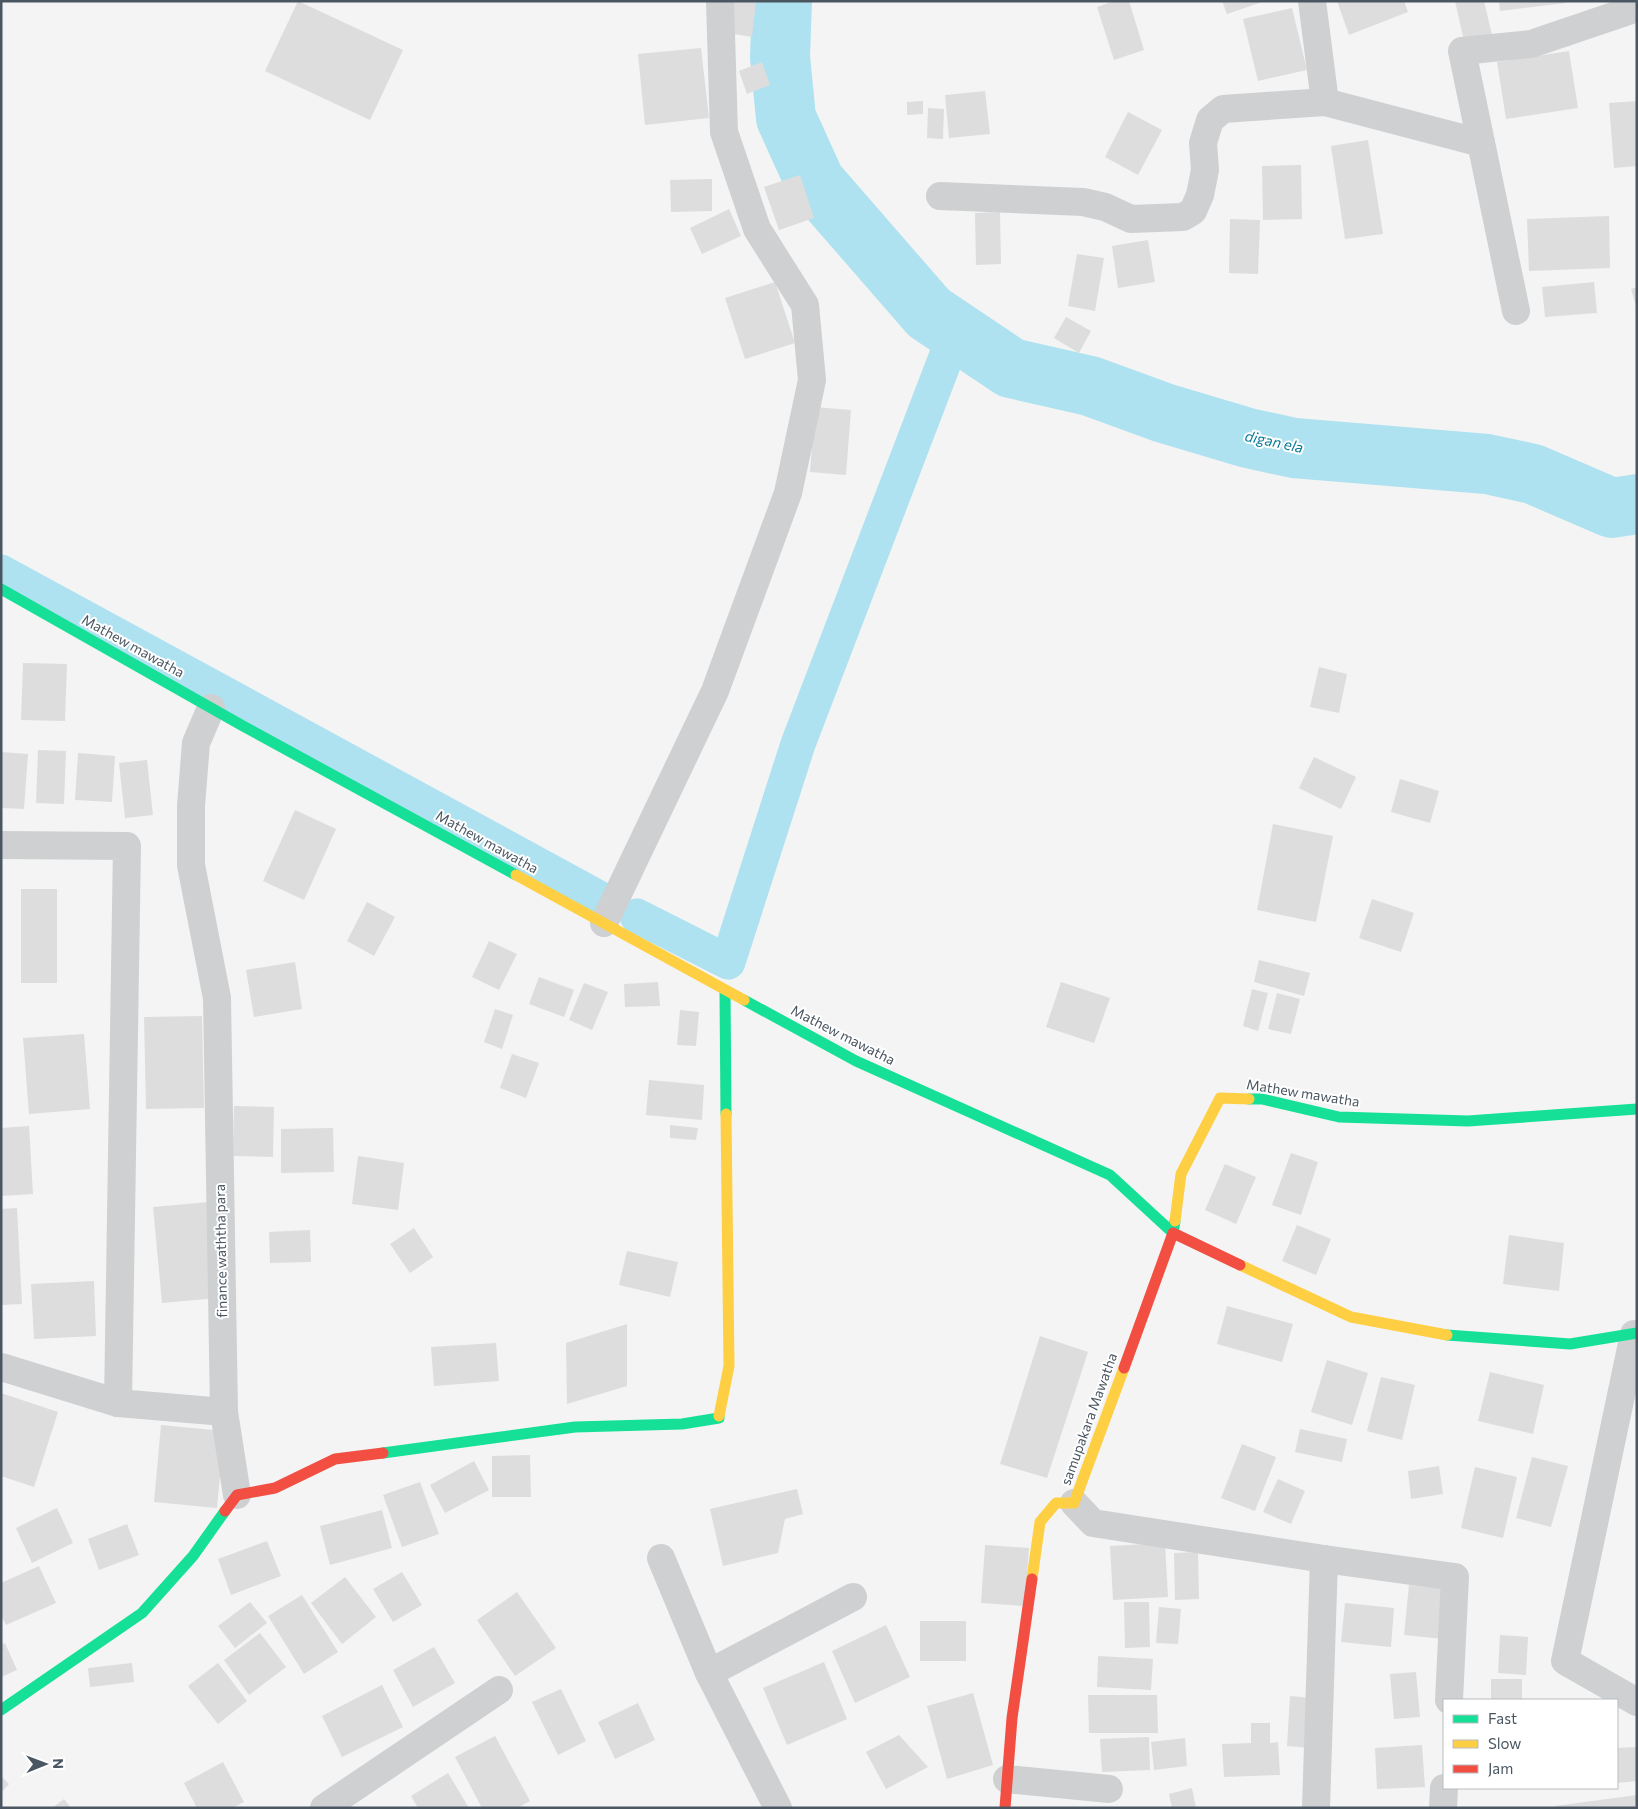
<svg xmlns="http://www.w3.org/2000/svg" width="1638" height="1809" viewBox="0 0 1638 1809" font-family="Commissioner,sans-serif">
	<rect width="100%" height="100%" fill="#f4f4f4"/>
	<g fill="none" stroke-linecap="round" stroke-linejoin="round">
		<g stroke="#aee2f0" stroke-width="35">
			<polyline points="1,572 599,898"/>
			<polyline points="637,916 728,962 798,744 956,331"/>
		</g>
		<polyline stroke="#aee2f0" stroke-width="60" points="782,1 780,57 786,118 815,182 929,313 1011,368 1090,386 1164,413 1248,438 1294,448 1487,464 1533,474 1612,508 1637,504"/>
	</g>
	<g fill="#ddddde">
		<polygon points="298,1 403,50 370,120 265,71"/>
		<polygon points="732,1 756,1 752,37 728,33"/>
		<polygon points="1114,1 1129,1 1144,50 1114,60 1097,7"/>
		<polygon points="1222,1 1262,1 1262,2 1227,14"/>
		<polygon points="1337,1 1404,1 1408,12 1349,35"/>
		<polygon points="1455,1 1484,1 1492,35 1464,41"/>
		<polygon points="1499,1 1566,1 1566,3 1500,11"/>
		<polygon points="1292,8 1307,70 1258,81 1243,19"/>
		<polygon points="701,48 709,118 645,125 638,54"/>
		<polygon points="1569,51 1578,108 1506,119 1497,62"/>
		<polygon points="762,62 770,85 747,94 739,71"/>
		<polygon points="985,91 990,134 949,138 945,95"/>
		<polygon points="923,101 923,114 907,115 907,102"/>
		<polygon points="1637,101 1637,166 1614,168 1609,103"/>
		<polygon points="928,108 944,109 943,139 927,138"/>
		<polygon points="1128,112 1162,130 1138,175 1105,157"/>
		<polygon points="1368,140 1383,234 1345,239 1331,146"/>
		<polygon points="1301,165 1302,219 1263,220 1262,166"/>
		<polygon points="800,175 814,218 779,230 764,187"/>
		<polygon points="712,179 712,211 671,212 670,180"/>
		<polygon points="729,209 741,236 702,254 690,228"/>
		<polygon points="1000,212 1001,264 976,265 975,213"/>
		<polygon points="1609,216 1610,268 1529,271 1527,219"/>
		<polygon points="1230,219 1260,220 1258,274 1229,273"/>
		<polygon points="1148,240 1155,282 1118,288 1112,246"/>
		<polygon points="1077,254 1104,258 1095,311 1068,306"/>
		<polygon points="775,282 795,343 745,359 725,298"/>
		<polygon points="1594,282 1597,313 1545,317 1542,287"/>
		<polygon points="1637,287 1637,306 1636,306 1631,289"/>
		<polygon points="1066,317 1091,331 1079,353 1054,338"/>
		<polygon points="815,407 851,410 846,475 810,472"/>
		<polygon points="23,663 67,664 65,721 21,720"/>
		<polygon points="1319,667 1347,674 1339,713 1310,707"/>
		<polygon points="38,750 66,751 64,804 36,803"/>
		<polygon points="1,752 28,754 24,809 1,808"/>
		<polygon points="78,753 115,756 112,802 75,800"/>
		<polygon points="1314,757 1356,777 1341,809 1299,788"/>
		<polygon points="147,760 153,815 125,818 119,763"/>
		<polygon points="1400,779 1439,791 1430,823 1391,812"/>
		<polygon points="295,810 336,829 304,900 263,881"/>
		<polygon points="1273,824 1333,836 1316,922 1257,910"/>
		<rect x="21" y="889" width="36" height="94"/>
		<polygon points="1372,899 1414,913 1401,952 1359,938"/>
		<polygon points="367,902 395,917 374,956 347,941"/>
		<polygon points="489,941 517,954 499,990 472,977"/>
		<polygon points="1259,960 1310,973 1304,996 1254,982"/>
		<polygon points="295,962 302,1009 254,1017 246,970"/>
		<polygon points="539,977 574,990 564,1017 529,1004"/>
		<polygon points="658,982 660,1006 625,1007 624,984"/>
		<polygon points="1061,982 1110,998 1094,1043 1046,1027"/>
		<polygon points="584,983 608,992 592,1030 569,1020"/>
		<polygon points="1252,989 1268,993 1258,1031 1243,1026"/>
		<polygon points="1277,993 1300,999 1291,1034 1268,1029"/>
		<polygon points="495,1009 513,1015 502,1049 484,1042"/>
		<polygon points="680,1010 699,1012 696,1046 677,1045"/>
		<polygon points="202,1016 204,1108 146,1109 144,1017"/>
		<polygon points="84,1034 90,1109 29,1114 23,1038"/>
		<polygon points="512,1054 539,1063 526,1098 500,1088"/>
		<polygon points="649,1080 704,1085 702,1120 646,1115"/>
		<polygon points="234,1106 274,1107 273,1157 233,1156"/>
		<polygon points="670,1125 698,1128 696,1140 670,1138"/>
		<polygon points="29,1126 33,1194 1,1196 1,1128"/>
		<polygon points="333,1128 334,1172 281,1173 281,1129"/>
		<polygon points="1291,1153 1318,1162 1301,1215 1272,1205"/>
		<polygon points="358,1156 404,1163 398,1210 352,1204"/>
		<polygon points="1225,1164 1256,1177 1236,1224 1205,1210"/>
		<polygon points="209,1202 218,1298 162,1303 153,1207"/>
		<polygon points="17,1208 22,1304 1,1305 1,1209"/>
		<polygon points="1297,1225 1331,1239 1316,1275 1282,1261"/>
		<polygon points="414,1228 433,1257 410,1273 390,1244"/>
		<polygon points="310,1230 311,1262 270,1263 269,1232"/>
		<polygon points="1509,1235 1564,1243 1559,1291 1503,1284"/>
		<polygon points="627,1251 678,1262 670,1297 619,1285"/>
		<polygon points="94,1281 96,1336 34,1339 31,1284"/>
		<polygon points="1227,1306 1293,1324 1282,1362 1217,1344"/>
		<polygon points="627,1324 627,1386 567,1404 566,1343"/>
		<polygon points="1040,1336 1088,1352 1047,1478 1000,1464"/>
		<polygon points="496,1343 499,1381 434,1386 431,1347"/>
		<polygon points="1327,1360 1368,1373 1352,1425 1311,1412"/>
		<polygon points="1490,1372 1544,1385 1533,1434 1478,1421"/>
		<polygon points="1381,1377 1415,1385 1402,1440 1367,1431"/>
		<polygon points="1,1393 58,1412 34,1487 1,1476"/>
		<polygon points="161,1425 224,1431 217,1508 154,1502"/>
		<polygon points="1300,1429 1347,1439 1342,1462 1295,1452"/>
		<polygon points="1242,1444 1276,1457 1255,1511 1221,1498"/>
		<polygon points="530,1455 531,1497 492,1497 492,1456"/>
		<polygon points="1532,1457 1568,1466 1551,1527 1516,1518"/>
		<polygon points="474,1461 489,1490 445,1513 430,1485"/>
		<polygon points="1439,1466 1443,1494 1411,1499 1408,1471"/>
		<polygon points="1475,1467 1517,1477 1503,1538 1461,1528"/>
		<polygon points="1278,1479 1305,1491 1291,1524 1263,1512"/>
		<polygon points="420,1482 439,1534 402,1547 383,1495"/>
		<polygon points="797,1489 803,1514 785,1519 778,1553 723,1566 710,1509"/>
		<polygon points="57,1508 73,1543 32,1563 16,1528"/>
		<polygon points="382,1510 392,1548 330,1565 320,1526"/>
		<polygon points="127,1524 139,1555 99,1570 88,1539"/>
		<polygon points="267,1541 281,1576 231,1595 218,1559"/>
		<polygon points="1165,1543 1168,1597 1113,1600 1110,1546"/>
		<polygon points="985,1545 1029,1548 1025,1606 981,1603"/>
		<polygon points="1198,1552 1199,1599 1175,1600 1174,1553"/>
		<polygon points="39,1566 56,1603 6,1625 1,1615 1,1583"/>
		<polygon points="402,1572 422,1605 393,1622 373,1589"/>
		<polygon points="345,1577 376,1617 342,1644 311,1603"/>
		<polygon points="1409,1585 1448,1589 1443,1639 1404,1635"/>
		<polygon points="517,1592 556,1648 515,1676 477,1620"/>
		<polygon points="302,1595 338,1652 304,1674 268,1616"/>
		<polygon points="250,1602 267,1623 235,1648 218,1626"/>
		<polygon points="1124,1602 1149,1602 1150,1647 1125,1648"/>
		<polygon points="1345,1603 1394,1608 1391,1647 1341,1642"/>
		<polygon points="1159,1607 1181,1609 1178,1644 1156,1643"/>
		<rect x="920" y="1621" width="46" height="40"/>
		<polygon points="886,1625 910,1677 855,1703 832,1651"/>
		<polygon points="260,1633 286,1667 249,1695 224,1660"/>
		<polygon points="1500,1635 1528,1637 1526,1675 1498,1673"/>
		<polygon points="5,1643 17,1670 1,1677 1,1645"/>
		<polygon points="434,1647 455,1683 413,1707 393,1670"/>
		<polygon points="1098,1656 1153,1659 1151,1690 1097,1687"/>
		<polygon points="824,1662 847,1719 787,1745 763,1688"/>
		<polygon points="132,1663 134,1682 90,1687 88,1668"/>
		<polygon points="218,1663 247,1701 218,1724 188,1686"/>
		<polygon points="1416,1672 1420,1717 1394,1719 1390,1674"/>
		<rect x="1491" y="1679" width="31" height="21"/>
		<polygon points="382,1685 403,1727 342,1757 322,1716"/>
		<polygon points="561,1689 586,1741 558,1755 532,1702"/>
		<polygon points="973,1693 993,1765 947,1779 927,1706"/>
		<polygon points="1088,1695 1157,1695 1158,1733 1089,1733"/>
		<polygon points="1290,1696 1312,1698 1309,1748 1287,1746"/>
		<polygon points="638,1703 655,1740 615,1759 598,1722"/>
		<polygon points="1251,1723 1270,1723 1270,1743 1278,1742 1280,1775 1224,1777 1222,1744 1251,1743"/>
		<polygon points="899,1735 928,1767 886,1789 866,1752"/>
		<polygon points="495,1736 530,1801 517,1808 482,1808 455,1757"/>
		<polygon points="1149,1737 1150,1770 1102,1772 1100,1739"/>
		<polygon points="1185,1738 1187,1766 1154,1770 1151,1742"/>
		<polygon points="1422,1745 1425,1787 1377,1789 1375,1748"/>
		<polygon points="1637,1747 1637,1781 1617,1783 1617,1748"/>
		<polygon points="223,1762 244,1802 232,1808 197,1808 184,1783"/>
		<polygon points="448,1773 469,1808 418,1808 411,1796"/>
		<polygon points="1,1776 9,1784 1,1793"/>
		<polygon points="1192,1788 1196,1808 1172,1808 1169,1794"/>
		<polygon points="1637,1795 1637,1808 1556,1808 1555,1806"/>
		<polygon points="64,1799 71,1808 52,1808"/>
	</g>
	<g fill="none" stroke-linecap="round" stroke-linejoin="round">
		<g stroke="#ced0d2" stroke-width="28">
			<polyline points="1312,1 1325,102 1481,143"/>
			<polyline points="940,196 1083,202 1105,207 1131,219 1183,217 1193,211 1200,195 1205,170 1203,143 1210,120 1223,109 1325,102"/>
			<polyline points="1516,311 1462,51 1531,44 1637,8"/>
			<polyline points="211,708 196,743 191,806 191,865 217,998 224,1412 237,1495"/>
			<polyline points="1,845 127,846 118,1403"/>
			<polyline points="604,923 715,691 788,493 812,380 805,305 757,229 724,132 720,1"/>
			<polyline points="1634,1334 1565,1661 1637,1702"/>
			<polyline points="1,1367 118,1403 224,1412"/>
			<polyline points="1074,1503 1093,1523 1324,1559 1455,1577 1449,1700"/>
			<polyline points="661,1558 709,1673 778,1808"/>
			<polyline points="709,1673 853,1597"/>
			<polyline points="1007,1779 1109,1789"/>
			<polyline points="324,1808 499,1690"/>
			<polyline points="1316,1808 1324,1559"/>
			<polyline points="1443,1808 1444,1788"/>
		</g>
		<g stroke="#16e098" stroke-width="11">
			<polyline points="1,589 243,726 516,875"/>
			<polyline points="725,990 726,1114"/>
			<polyline points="744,1000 856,1061 1110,1175 1173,1233 1175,1221"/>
			<polyline points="1249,1099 1262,1099 1339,1117 1468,1121 1637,1109"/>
			<polyline points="1447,1335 1570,1344 1637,1333"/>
			<polyline points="383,1453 575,1427 682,1424 719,1418 719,1416"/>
			<polyline points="1,1710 142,1613 193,1556 225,1511"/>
		</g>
		<g stroke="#ffcf43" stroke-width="11">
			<polyline points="516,875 744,1000"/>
			<polyline points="1175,1221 1181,1174 1220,1098 1249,1099"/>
			<polyline points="1240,1265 1351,1317 1447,1335"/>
			<polyline points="719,1416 729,1366 726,1114"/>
			<polyline points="1032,1579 1040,1522 1056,1503 1074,1503 1124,1368"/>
		</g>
		<g stroke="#f24e42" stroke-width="11">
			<polyline points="1124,1368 1173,1233 1240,1265"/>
			<polyline points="225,1511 237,1495 275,1488 335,1459 383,1453"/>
			<polyline points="1005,1808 1012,1718 1032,1579"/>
		</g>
	</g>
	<g text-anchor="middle" stroke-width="4" stroke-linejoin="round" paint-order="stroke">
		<g font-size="14" fill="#4a5661" stroke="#fff">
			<text transform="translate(133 646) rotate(29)" y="5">Mathew mawatha</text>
			<text transform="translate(487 842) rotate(29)" y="5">Mathew mawatha</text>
			<text transform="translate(843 1035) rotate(27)" y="5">Mathew mawatha</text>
			<text transform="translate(1303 1093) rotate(9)" y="5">Mathew mawatha</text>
			<text transform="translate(221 1251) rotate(-91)" y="5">finance waththa para</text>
			<text transform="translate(1089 1419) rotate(-70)" y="5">samupakara Mawatha</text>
		</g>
		<g font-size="15" font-style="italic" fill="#0c7c9b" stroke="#fff">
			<text transform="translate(1274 442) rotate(12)" y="5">digan ela</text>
		</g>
	</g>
	<rect width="1638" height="1809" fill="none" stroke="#4a5661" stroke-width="5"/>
	<rect x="1443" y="1699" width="175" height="90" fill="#ffffff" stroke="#b7bbc0"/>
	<rect x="1453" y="1715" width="25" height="8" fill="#16e098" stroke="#b7bbc0"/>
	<text x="1488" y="1724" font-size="15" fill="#4a5661">Fast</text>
	<rect x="1453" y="1740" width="25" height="8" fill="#ffcf43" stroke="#b7bbc0"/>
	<text x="1488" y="1749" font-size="15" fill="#4a5661">Slow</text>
	<rect x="1453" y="1765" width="25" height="8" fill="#f24e42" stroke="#b7bbc0"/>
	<text x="1488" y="1774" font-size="15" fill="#4a5661">Jam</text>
	<g transform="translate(45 1764) rotate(89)" stroke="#ffffff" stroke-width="4" paint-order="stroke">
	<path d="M0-4L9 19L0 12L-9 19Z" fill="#4a5661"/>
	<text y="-8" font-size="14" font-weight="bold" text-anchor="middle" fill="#4a5661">N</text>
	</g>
</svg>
